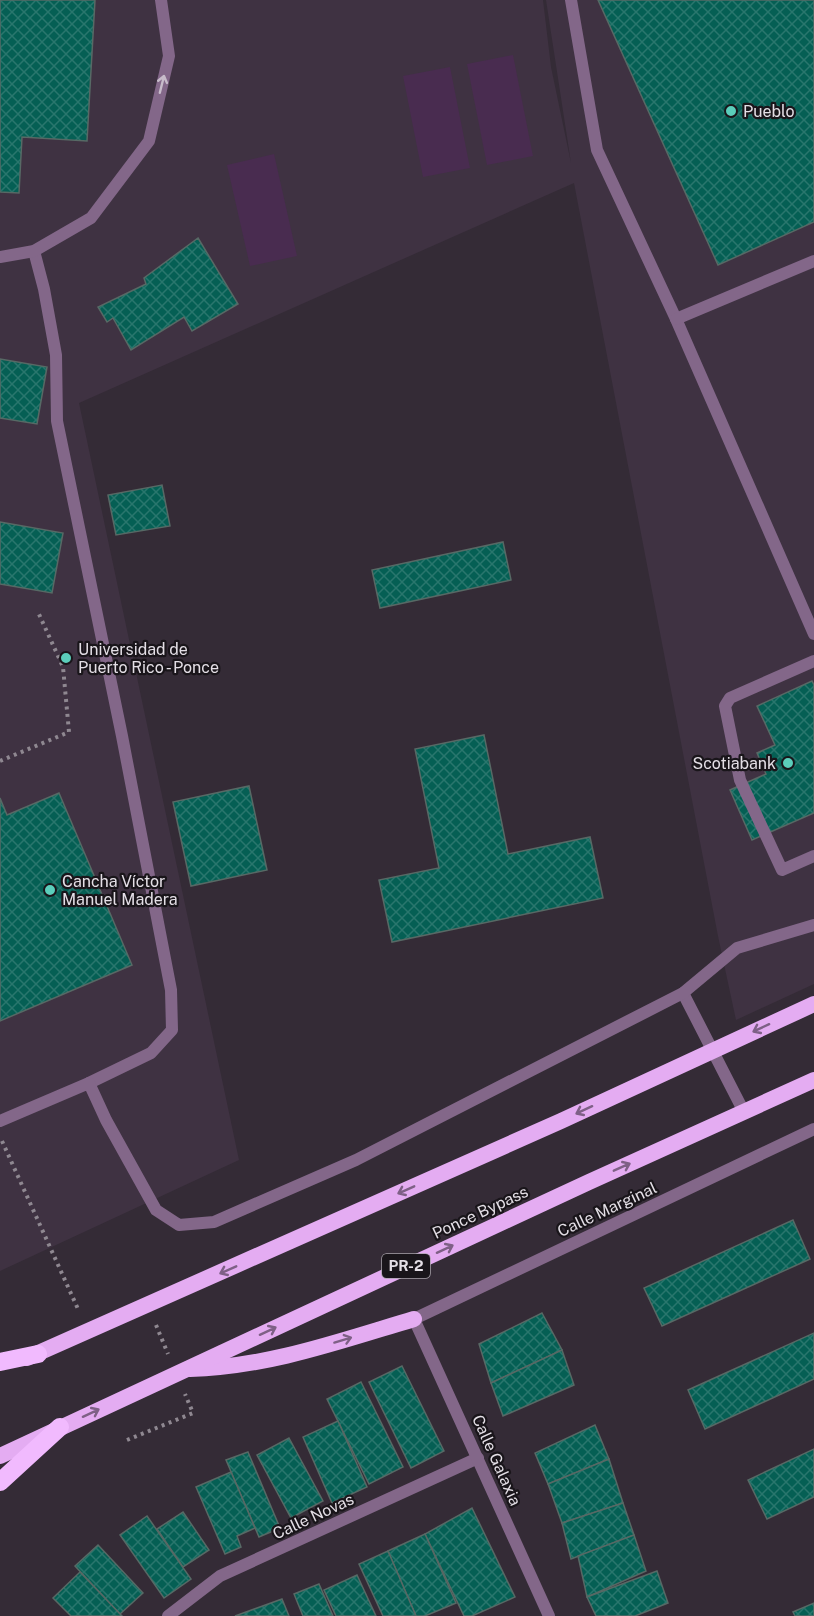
<svg xmlns="http://www.w3.org/2000/svg" width="814" height="1616" viewBox="0 0 814 1616" font-family="'Public Sans',sans-serif">
	<defs>
		<pattern id="building-cross-hatch" width="8" height="8" patternUnits="userSpaceOnUse" patternTransform="scale(1.5)"><rect width="8" height="8" fill="#055f54"/><path d="M0 0l8 8M0 8l8-8" fill="none" stroke="#29766d"/></pattern>
	</defs>
	<rect width="100%" height="100%" fill="#342b36"/>
	<polygon fill="#3f3242" points="0,0 543,0 551,67 571,163 546,0 814,0 814,984 736,1020 718,936 574,183 79,403 239,1160 0,1271"/>
	<g fill="#492c50">
		<polygon points="513,55 533,156 487,165 467,64"/>
		<polygon points="450,67 470,168 423,177 403,76"/>
		<polygon points="274,154 297,256 250,266 227,165"/>
	</g>
	<g fill="url(#building-cross-hatch)" stroke="#576965" stroke-width="1.5">
		<polygon points="0,0 95,0 87,141 22,137 19,193 0,192"/>
		<polygon points="598,0 814,0 814,222 718,265"/>
		<polygon points="198,238 238,304 192,331 184,317 131,350 113,318 107,322 98,307 146,284 144,278"/>
		<polygon points="0,359 47,367 37,424 0,418"/>
		<polygon points="162,485 170,526 116,535 108,495"/>
		<polygon points="0,522 63,533 52,593 0,584"/>
		<polygon points="503,542 511,580 380,608 372,570"/>
		<polygon points="812,681 814,685 814,813 752,840 730,790 766,774 757,753 775,745 757,706"/>
		<polygon points="484,735 508,854 590,837 603,898 392,942 379,880 439,868 415,749"/>
		<polygon points="249,786 267,870 191,886 173,802"/>
		<polygon points="59,793 132,965 0,1021 0,798 7,815"/>
		<polygon points="793,1220 810,1259 662,1326 644,1288"/>
		<polygon points="542,1313 562,1350 491,1383 479,1344"/>
		<polygon points="814,1333 814,1379 705,1429 688,1390"/>
		<polygon points="562,1350 574,1385 503,1416 491,1383"/>
		<polygon points="402,1366 444,1451 411,1468 369,1382"/>
		<polygon points="361,1382 403,1467 369,1484 327,1399"/>
		<polygon points="338,1421 367,1487 332,1503 303,1437"/>
		<polygon points="595,1425 609,1459 548,1484 535,1453"/>
		<polygon points="289,1438 323,1501 291,1518 257,1455"/>
		<polygon points="814,1449 814,1497 767,1519 748,1480"/>
		<polygon points="248,1452 280,1528 259,1537 226,1460"/>
		<polygon points="609,1459 623,1503 562,1523 548,1484"/>
		<polygon points="231,1472 255,1528 237,1536 241,1547 225,1554 196,1487"/>
		<polygon points="623,1503 634,1535 571,1559 562,1523"/>
		<polygon points="472,1508 515,1597 472,1616 464,1616 425,1534"/>
		<polygon points="183,1512 209,1550 183,1567 157,1529"/>
		<polygon points="147,1516 191,1579 164,1598 120,1535"/>
		<polygon points="425,1534 456,1603 425,1616 416,1616 388,1551"/>
		<polygon points="634,1535 646,1571 587,1597 578,1556"/>
		<polygon points="98,1545 143,1593 120,1614 75,1566"/>
		<polygon points="388,1551 416,1616 383,1616 359,1564"/>
		<polygon points="657,1571 668,1603 635,1616 596,1616 587,1597"/>
		<polygon points="80,1572 120,1614 122,1616 71,1616 53,1598"/>
		<polygon points="357,1575 376,1616 336,1616 324,1590"/>
		<polygon points="319,1584 333,1616 303,1616 294,1594"/>
		<polygon points="282,1599 289,1616 235,1616"/>
		<polygon points="814,1603 814,1616 795,1616 793,1612"/>
	</g>
	<g fill="none" stroke-linecap="round" stroke-linejoin="round">
		<g stroke="#8f8891" stroke-width="4" stroke-dasharray="3 4.5" stroke-linecap="butt">
			<polyline points="0,761 69,732 63,667 38,612"/>
			<polyline points="2,1141 78,1309 80,1308"/>
			<polyline points="156,1325 168,1354"/>
			<polyline points="127,1440 193,1413 185,1394"/>
		</g>
		<g stroke="#836789" stroke-width="12">
			<polyline points="571,0 597,150 676,319 814,634"/>
			<polyline points="34,251 44,289 56,355 57,421 122,736 171,990 172,1030 151,1053 89,1083"/>
			<polyline points="676,319 814,261"/>
			<polyline points="814,661 730,698 725,706 740,780 782,870 814,856"/>
			<polyline points="683,993 744,1112"/>
			<polyline points="0,1121 89,1083 106,1120 156,1210 179,1225 214,1222 356,1160 683,993 737,948 814,925"/>
		</g>
		<g stroke="#836789" stroke-width="12">
			<polyline points="0,257 34,251 91,218 149,141 169,56 161,0"/>
			<polyline points="168,1616 220,1576 478,1458"/>
			<polyline points="549,1616 414,1319 814,1129"/>
		</g>
		<g stroke="#e4acf2" stroke-width="16">
			<polyline points="27,1358 561,1121 814,1004"/>
			<path d="M190,1369C268,1367 340,1341 414,1319"/>
			<polyline points="0,1456 589,1182 814,1080"/>
		</g>
		<g stroke="#f1bafe" stroke-width="18">
			<polyline points="0,1362 38,1354"/>
			<polyline points="0,1482 60,1427"/>
		</g>
	</g>
	<defs><path id="oneway-shaft" d="M-6 0H5M1.5-3L5.5 0L1.5 3" fill="none" stroke-width="1.6" stroke-linecap="round" stroke-linejoin="round" transform="scale(1.5)"/></defs>
	<use stroke="#c7bbca" href="#oneway-shaft" transform="translate(162 84) rotate(-76)"/>
	<g stroke="#7e6086">
		<use href="#oneway-shaft" transform="translate(761 1028) rotate(155)"/>
		<use href="#oneway-shaft" transform="translate(584 1110) rotate(155)"/>
		<use href="#oneway-shaft" transform="translate(622 1167) rotate(-24)"/>
		<use href="#oneway-shaft" transform="translate(406 1190) rotate(156)"/>
		<use href="#oneway-shaft" transform="translate(445 1249) rotate(-25)"/>
		<use href="#oneway-shaft" transform="translate(228 1270) rotate(156)"/>
		<use href="#oneway-shaft" transform="translate(268 1331) rotate(-25)"/>
		<use href="#oneway-shaft" transform="translate(343 1340) rotate(-17)"/>
		<use href="#oneway-shaft" transform="translate(91 1413) rotate(-25)"/>
	</g>
	<g fill="#5bcebb" stroke="#19151a" stroke-width="2">
		<circle cx="731" cy="111" r="6"/>
		<circle cx="66" cy="658" r="6"/>
		<circle cx="788" cy="763" r="6"/>
		<circle cx="50" cy="890" r="6"/>
	</g>
	<g text-anchor="middle" stroke-width="4.5" stroke-linejoin="round" paint-order="stroke">
		<rect fill="#19151a" stroke="#a7a2a9" stroke-width="1.5" x="382" y="1254" width="48" height="24" rx="4.5"/>
		<g font-size="15" font-weight="bold" fill="#e4dfe6">
			<text x="406" y="1271">PR-2</text>
		</g>
		<g font-size="16" fill="#e4dfe6" stroke="#19151a" text-anchor="start">
			<text x="743" y="117">Pueblo</text>
			<text x="78" y="655">Universidad de<tspan x="78" dy="18">Puerto Rico - Ponce</tspan></text>
			<text x="776" y="769" text-anchor="end">Scotiabank</text>
			<text x="62" y="887">Cancha Víctor<tspan x="62" dy="18">Manuel Madera</tspan></text>
		</g>
		<g font-size="16" fill="#e4dfe6" stroke="#19151a">
			<text transform="translate(607 1209) rotate(-25)" y="6">Calle Marginal</text>
			<text transform="translate(480 1212) rotate(-25)" y="6">Ponce Bypass</text>
			<text transform="translate(497 1460) rotate(66)" y="6">Calle Galaxia</text>
			<text transform="translate(313 1516) rotate(-25)" y="6">Calle Novas</text>
		</g>
	</g>
</svg>
